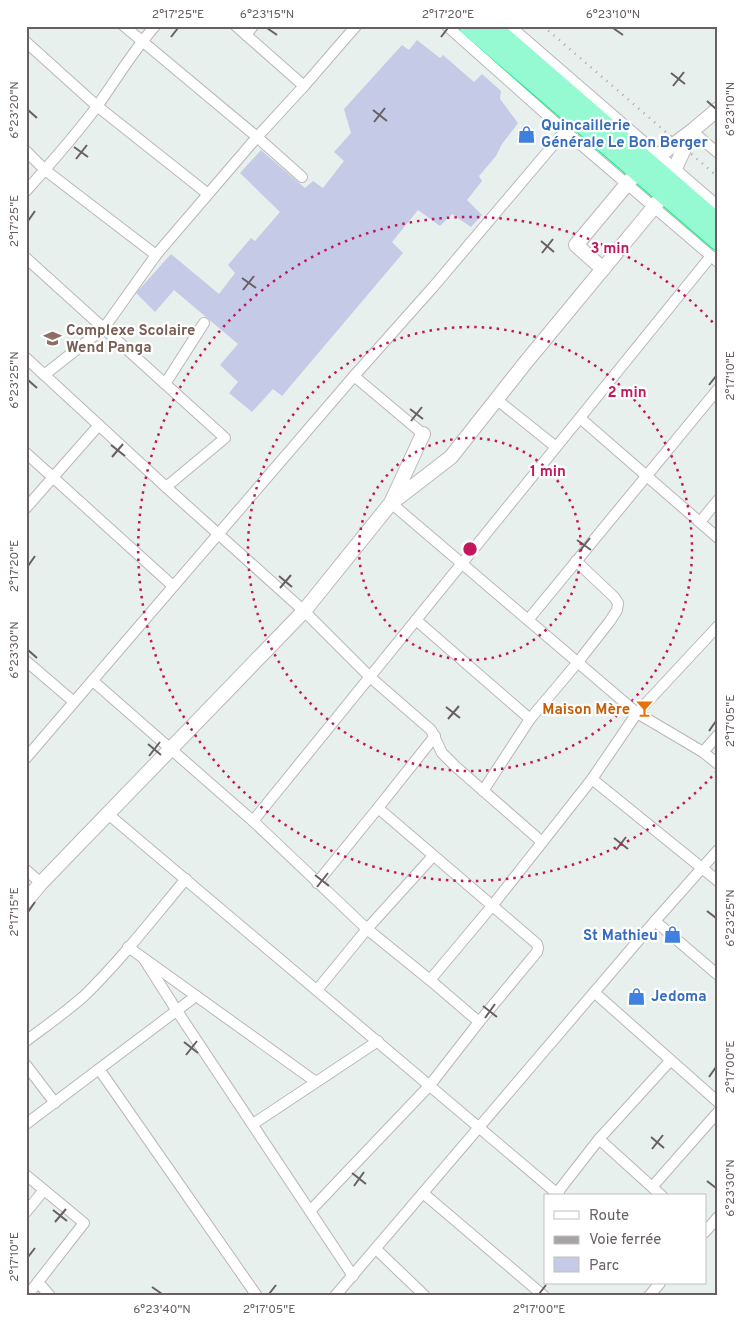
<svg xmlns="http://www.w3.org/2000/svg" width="744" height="1322" viewBox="0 0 744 1322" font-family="Overpass,sans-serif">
	<rect width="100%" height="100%" fill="#e8f0ed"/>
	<polygon fill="#c5cae7" points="417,40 440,58 443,55 474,82 482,74 501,91 500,99 518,123 502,144 496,156 479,176 482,181 467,200 482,215 471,227 452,214 440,226 418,210 392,242 403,253 282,396 273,389 252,412 229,393 238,382 220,365 238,344 174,290 155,312 136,293 171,254 219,294 235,273 228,265 251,238 255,241 280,212 240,173 261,150 305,188 313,181 323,188 344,161 334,152 351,133 344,109 402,45 409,50"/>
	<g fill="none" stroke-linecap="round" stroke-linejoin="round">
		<defs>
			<g id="street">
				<polyline points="124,26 257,137 302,177"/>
				<polyline points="236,26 304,86"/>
				<polyline points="447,26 565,131 718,262"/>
				<polyline points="510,26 718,206"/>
				<polyline points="246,35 253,26"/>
				<polyline points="26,42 97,106 208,194"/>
				<polyline points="692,131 718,153"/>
				<polyline points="26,151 45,170 156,255"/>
				<path d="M26,191C51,163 76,135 98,105C117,78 133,51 155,26"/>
				<polyline points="26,258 225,438 166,487"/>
				<polyline points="26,358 166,487 304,611 370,677 431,730 442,753 455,766 542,842"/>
				<polyline points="44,375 104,328 156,255 257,137 304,86 356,26"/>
				<polyline points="354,376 423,434"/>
				<polyline points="165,384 204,323"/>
				<polyline points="496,399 556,447"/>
				<polyline points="580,418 718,538"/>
				<polyline points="26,453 173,586"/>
				<polyline points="391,503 637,713 703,752 718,764"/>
				<polyline points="26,508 99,425"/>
				<polyline points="700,522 718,500"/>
				<polyline points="416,620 530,719"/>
				<polyline points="528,620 718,389"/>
				<polyline points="26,661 74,702"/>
				<polyline points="93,681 253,821 367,929 430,980 479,1022"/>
				<polyline points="703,752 718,735"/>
				<polyline points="26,758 354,376 434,286 565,131"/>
				<polyline points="592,779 718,881"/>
				<polyline points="483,791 530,719 578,662 610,621 617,610 618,603 614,597 576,561"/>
				<polyline points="108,814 560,1196"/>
				<polyline points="253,821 711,256"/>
				<polyline points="26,870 41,883"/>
				<polyline points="317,883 378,808 435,736"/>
				<polyline points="655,921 718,975"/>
				<polyline points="128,947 316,1082"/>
				<polyline points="144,959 177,1011 353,1276"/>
				<polyline points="430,980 492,906 592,779 637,713 718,626"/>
				<polyline points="317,990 367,929 433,856"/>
				<polyline points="595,993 718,1102"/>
				<path d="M26,1041C46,1026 66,1012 84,996C121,960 153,918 186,879"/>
				<polyline points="26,1065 55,1103"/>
				<polyline points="99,1069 257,1296"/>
				<polyline points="26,1124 196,996"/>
				<polyline points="253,1124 378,1041"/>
				<polyline points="599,1139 662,1196"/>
				<polyline points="26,1175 84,1223 27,1296"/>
				<polyline points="653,1186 718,1112"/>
				<polyline points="423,1193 544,1296"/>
				<polyline points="557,1193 599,1139 670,1061"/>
				<polyline points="310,1211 430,1085 479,1022 537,952 538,948 537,944 378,808"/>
				<polyline points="26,1212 44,1190"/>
				<polyline points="705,1232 718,1217"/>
				<polyline points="376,1249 425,1296"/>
				<polyline points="38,1282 50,1296"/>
				<polyline points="335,1296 655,921 718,850"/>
				<polyline points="649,1296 660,1283"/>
			</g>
			<g id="secondary">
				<polyline points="603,269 576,245 637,172 692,131 718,109"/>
				<polyline points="394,501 451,457 526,362 654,207 663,195 692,131"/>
				<polyline points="26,901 41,883 304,611 391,503 423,434"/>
			</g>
			<g id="highway">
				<polyline points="468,26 718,241"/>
				<polyline points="491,26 718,223"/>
			</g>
		</defs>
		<use href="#street" stroke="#bbb5b8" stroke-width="12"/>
		<use href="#secondary" stroke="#beb6bb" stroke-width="16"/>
		<use href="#highway" stroke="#07f187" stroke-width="20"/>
		<use href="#street" stroke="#fff" stroke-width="10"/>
		<use href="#secondary" stroke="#fff" stroke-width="14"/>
		<use href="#highway" stroke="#95fad2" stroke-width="18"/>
		<polyline stroke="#a7a4a6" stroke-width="2.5" stroke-dasharray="1 6" stroke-linecap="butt" points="543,26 718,177"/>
	</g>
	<path fill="none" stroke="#675f64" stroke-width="2" d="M267,28L277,35M613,28L623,35M171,37L178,28M441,37L448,28M671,73L685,84M673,86L684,72M707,101L716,109M28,110L37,118M373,110L387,121M374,122L385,108M74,147L88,157M76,159L87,145M28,221L35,211M541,241L554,252M542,253L553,239M242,278L256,288M243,290L254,276M28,380L37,388M709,385L716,376M410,409L423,419M411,421L422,407M111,445L125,456M112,457L123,444M577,540L591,550M579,552L590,538M28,566L35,556M279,576L292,587M280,588L291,575M28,650L37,658M446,707L460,718M448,719L459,706M709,731L716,721M148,744L161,755M149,756L160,742M614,838L628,849M616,850L626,837M315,875L329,886M317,887L328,873M707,911L716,918M28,912L35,902M483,1006L497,1017M485,1018L495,1004M184,1042L198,1053M186,1055L197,1041M709,1077L716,1067M651,1137L664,1148M652,1149L663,1135M352,1173L366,1184M707,1181L716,1188M354,1186L364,1172M53,1210L67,1221M55,1222L66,1209M28,1257L35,1248M152,1287L162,1294M269,1294L276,1285M539,1294L546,1285"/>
	<g fill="none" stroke="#c2185b" stroke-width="2.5" stroke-dasharray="2.5 5">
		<circle cx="470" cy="549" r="111"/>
		<circle cx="470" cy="549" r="222"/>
		<path d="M717 771A332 332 0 1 1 717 327"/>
	</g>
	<defs>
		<symbol id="shop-bare" viewBox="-9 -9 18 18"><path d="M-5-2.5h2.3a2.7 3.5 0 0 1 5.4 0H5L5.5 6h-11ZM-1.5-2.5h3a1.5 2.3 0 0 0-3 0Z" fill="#3f7fe0" stroke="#fff" stroke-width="2.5" paint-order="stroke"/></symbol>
		<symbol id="school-bare" viewBox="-9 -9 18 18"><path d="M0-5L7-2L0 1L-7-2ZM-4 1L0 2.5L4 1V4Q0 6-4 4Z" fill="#8d6e63" stroke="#fff" stroke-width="2.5" paint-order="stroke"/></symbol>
		<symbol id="bar-bare" viewBox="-9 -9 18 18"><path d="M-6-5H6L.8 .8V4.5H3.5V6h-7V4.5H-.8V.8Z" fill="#e8710a" stroke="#fff" stroke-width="2.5" paint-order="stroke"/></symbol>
	</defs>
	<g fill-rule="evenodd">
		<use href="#shop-bare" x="514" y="122" width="25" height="25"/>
		<use href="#school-bare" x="40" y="326" width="25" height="25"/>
		<use href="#bar-bare" x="632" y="696" width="25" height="25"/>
		<use href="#shop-bare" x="660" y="922" width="25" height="25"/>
		<use href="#shop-bare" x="624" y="984" width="25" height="25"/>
	</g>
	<g text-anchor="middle" stroke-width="4.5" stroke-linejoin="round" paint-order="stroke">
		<g font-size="15" font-weight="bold" fill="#366cbe" stroke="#fff" text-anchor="start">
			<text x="541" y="130">Quincaillerie<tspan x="541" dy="17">Générale Le Bon Berger</tspan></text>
			<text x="658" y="940" text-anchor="end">St Mathieu</text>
			<text x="651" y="1001">Jedoma</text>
		</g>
		<g font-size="15" font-weight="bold" fill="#785e54" stroke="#fff" text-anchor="start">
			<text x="66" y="335">Complexe Scolaire<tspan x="66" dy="17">Wend Panga</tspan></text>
		</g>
		<g font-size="15" font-weight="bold" fill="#c56008" stroke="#fff" text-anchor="end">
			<text x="630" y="714">Maison Mère</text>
		</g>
	</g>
	<circle cx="470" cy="549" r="8" fill="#c2185b" stroke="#fff" stroke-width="2.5"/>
	<g font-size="15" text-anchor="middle" font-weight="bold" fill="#c2185b" stroke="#fff" stroke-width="4.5" stroke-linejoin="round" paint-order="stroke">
		<text x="610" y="253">3 min</text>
		<text x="627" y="397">2 min</text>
		<text x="548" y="476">1 min</text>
	</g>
	<rect width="744" height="1322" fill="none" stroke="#ffffff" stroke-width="55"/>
	<rect x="544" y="1194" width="162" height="90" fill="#ffffff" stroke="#c2bfc1"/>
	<rect x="554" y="1211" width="25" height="8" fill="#ffffff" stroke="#c2bfc1"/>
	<text x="589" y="1220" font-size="15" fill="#675f64">Route</text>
	<rect x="554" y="1236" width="25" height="8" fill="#a7a4a6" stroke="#c2bfc1"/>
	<text x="589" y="1244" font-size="15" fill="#675f64">Voie ferrée</text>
	<rect x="554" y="1257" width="25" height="15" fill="#c5cae7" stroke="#c2bfc1"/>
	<text x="589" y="1270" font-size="15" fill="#675f64">Parc</text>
	<rect x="28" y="28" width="688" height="1266" fill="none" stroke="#675f64" stroke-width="2"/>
	<g font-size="12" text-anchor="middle" fill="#675f64">
		<text x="178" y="18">2°17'25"E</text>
		<text x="267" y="18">6°23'15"N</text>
		<text x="448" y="18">2°17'20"E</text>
		<text x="613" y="18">6°23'10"N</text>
		<text transform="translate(730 109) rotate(-90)" y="4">6°23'10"N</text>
		<text transform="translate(14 110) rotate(-90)" y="4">6°23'20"N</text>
		<text transform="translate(14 221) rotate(-90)" y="4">2°17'25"E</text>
		<text transform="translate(730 376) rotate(-90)" y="4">2°17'10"E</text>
		<text transform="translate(14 380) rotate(-90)" y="4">6°23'25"N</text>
		<text transform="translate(14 566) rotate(-90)" y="4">2°17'20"E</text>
		<text transform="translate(14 650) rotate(-90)" y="4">6°23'30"N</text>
		<text transform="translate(730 721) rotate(-90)" y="4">2°17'05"E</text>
		<text transform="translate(14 912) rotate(-90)" y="4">2°17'15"E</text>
		<text transform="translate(730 918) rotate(-90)" y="4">6°23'25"N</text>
		<text transform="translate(730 1067) rotate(-90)" y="4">2°17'00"E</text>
		<text transform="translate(730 1188) rotate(-90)" y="4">6°23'30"N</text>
		<text transform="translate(14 1257) rotate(-90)" y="4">2°17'10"E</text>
		<text x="162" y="1313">6°23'40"N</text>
		<text x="269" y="1313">2°17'05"E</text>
		<text x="539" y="1313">2°17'00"E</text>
	</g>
</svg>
